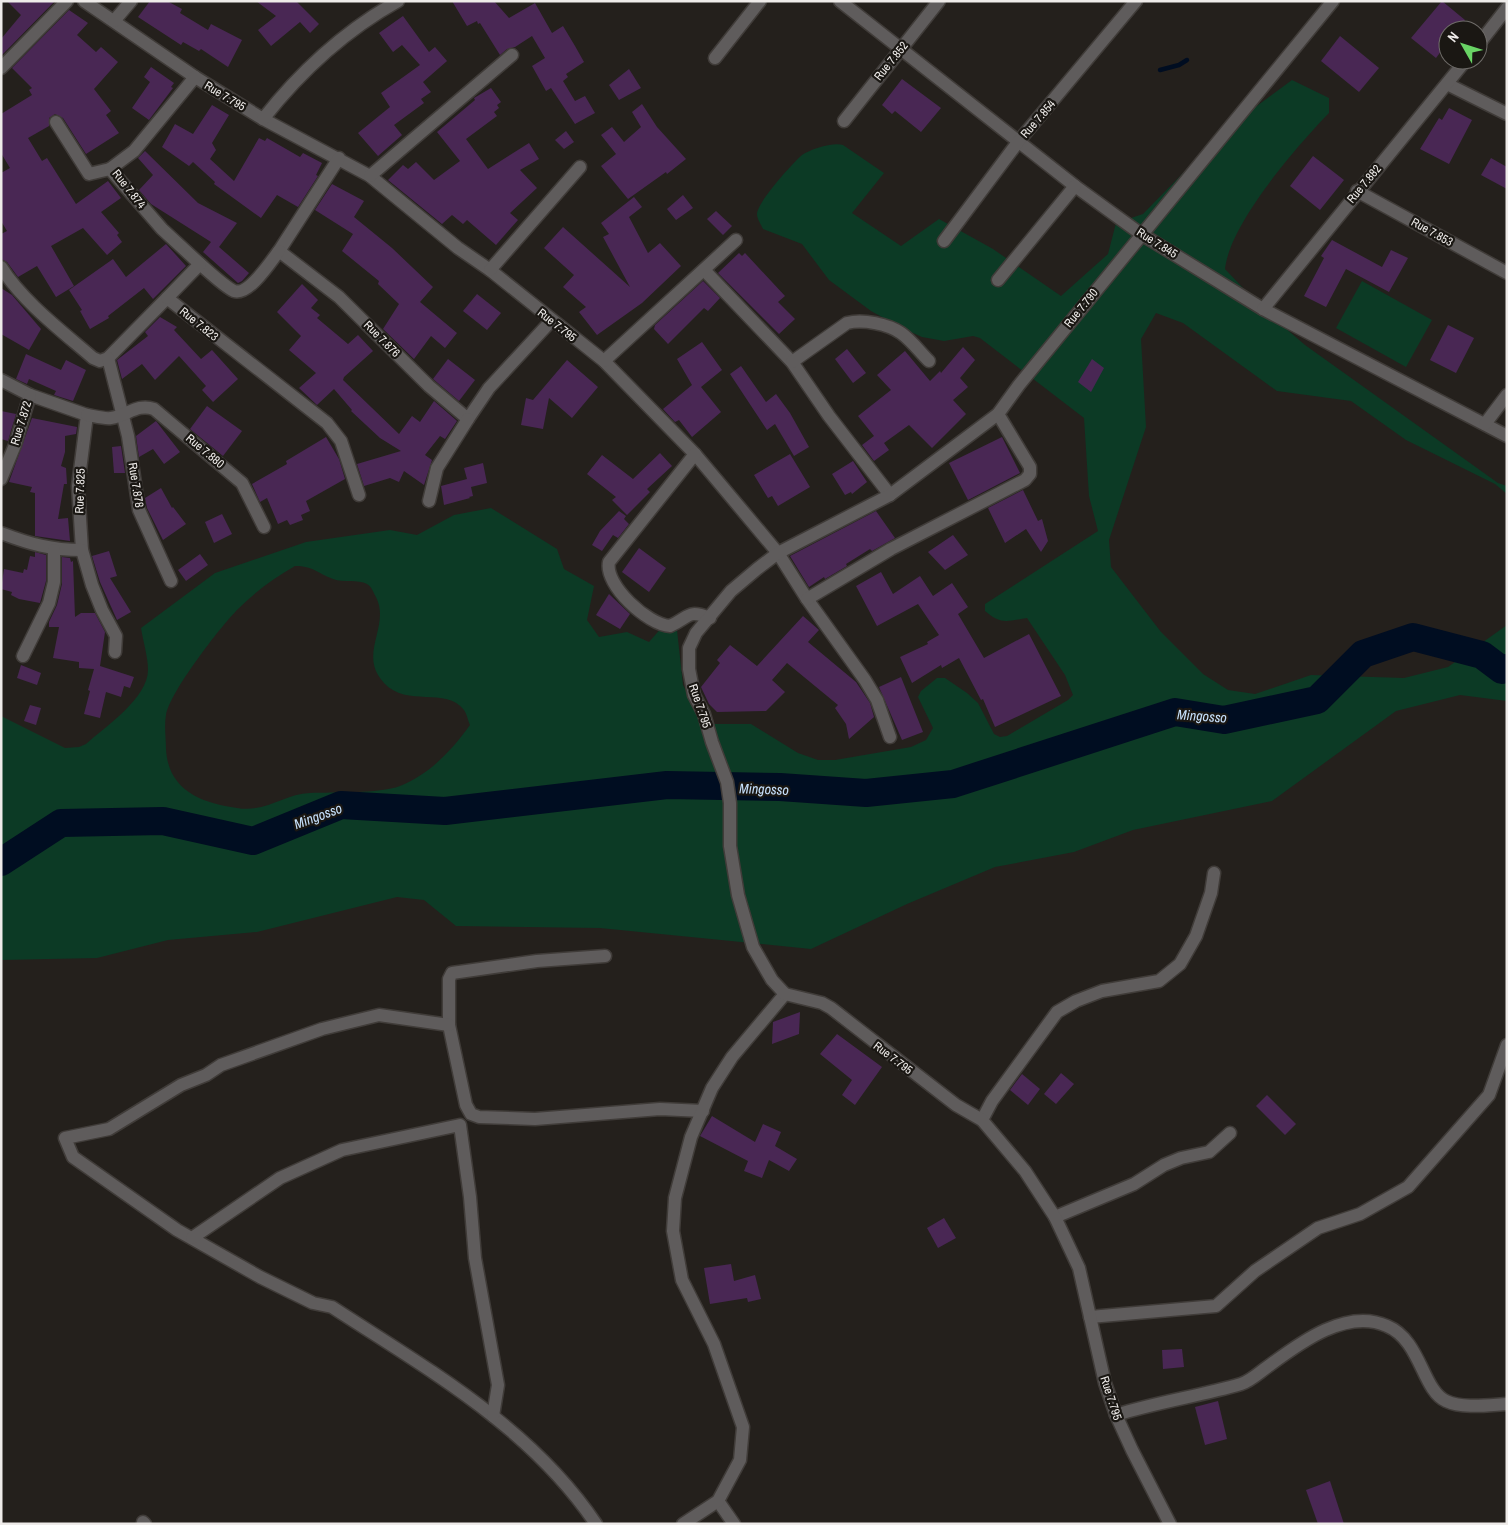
<svg xmlns="http://www.w3.org/2000/svg" width="1508" height="1525" viewBox="0 0 1508 1525" font-family="'Archivo Narrow',sans-serif">
	<rect width="100%" height="100%" fill="#24201c"/>
	<g fill="#0c3a25" fill-rule="evenodd">
		<path d="M1292,80L1329,98V113C1297,146 1230,223 1225,269L1263,309L1305,345L1498,483L1507,486V494L1495,484L1406,440L1351,401L1277,391L1183,323L1156,313L1141,339L1146,427L1109,540L1111,567L1161,632L1203,674L1228,690L1255,694L1311,675L1404,678L1448,667L1507,625V701L1460,695L1396,711L1272,801L1133,830L1074,852L995,867L907,904L811,949L600,928L456,926L424,900L397,897L257,932L168,940L97,958L1,960V716L65,748L79,747L86,744C105,727 148,698 148,670C148,657 143,641 141,628L215,573L306,542L390,530L417,535L454,515L491,508L557,549L564,569L594,586L587,620L599,637L627,632L649,642L664,625L677,630L683,685L703,724H751L798,753L818,760H835L911,747L926,740L933,728L918,697L921,691L937,678H945L967,693L978,703L994,734L1000,737L1007,736L1068,700L1073,695L1065,675L1027,618C1007,621 1001,625 985,611V604L1098,531L1089,496L1084,418L980,338L973,336L944,341L922,337L902,328L871,311L829,280L802,244L763,229C761,224 757,219 757,214C758,201 792,164 802,155C811,149 833,142 843,145L884,173L852,213L901,246L939,219L993,249L1061,296L1108,254L1116,223L1143,214L1227,128ZM295,566C313,566 317,573 333,579C344,583 358,579 367,584C372,587 373,592 376,597C391,627 357,654 384,683C407,708 446,686 464,710C467,714 468,721 470,725C452,750 430,774 400,786C378,794 334,792 310,793C284,794 266,813 237,808C201,803 168,790 166,749C166,738 164,726 166,715C170,692 220,627 238,609C255,592 274,578 295,566Z"/>
		<polygon points="1362,281 1432,320 1406,367 1336,328"/>
	</g>
	<g fill="none" stroke-linecap="round" stroke-linejoin="round">
		<polyline stroke="#000d21" stroke-width="4.5" points="1160,70 1179,65 1187,60"/>
		<polyline stroke="#000d21" stroke-width="28" points="1,862 61,823 163,821 253,841 341,805 445,811 667,785 780,787 866,793 953,784 1175,712 1224,720 1317,700 1363,654 1413,637 1482,655 1502,670 1507,668"/>
	</g>
	<g fill="#492754">
		<polygon points="7,1 55,1 1,56 1,39 21,15"/>
		<polygon points="150,1 167,1 182,9 180,13 208,30 211,24 242,40 228,67 201,49 199,51 183,42 181,45 138,17"/>
		<polygon points="256,1 296,1 319,24 310,33 300,22 271,46 258,30 276,16"/>
		<polygon points="452,1 494,1 509,18 535,3 552,33 563,26 575,46 584,62 566,74 568,77 563,81 575,101 585,96 595,113 575,124 551,88 546,91 532,66 545,58 532,36 515,47 507,49 500,55 480,23 478,24 477,21 467,26"/>
		<polygon points="1442,1 1465,20 1458,30 1448,30 1448,42 1436,58 1411,38"/>
		<polygon points="69,10 88,23 77,35 96,52 101,47 118,62 94,89 111,111 106,115 119,133 86,154 63,118 55,114 49,118 49,126 28,138 42,161 47,158 76,204 108,181 121,198 101,212 119,233 117,235 122,242 107,255 83,228 51,246 74,286 56,297 37,266 18,277 7,262 1,259 1,234 7,231 1,221 1,173 10,168 1,153 1,114 32,95 29,90 32,88 12,68"/>
		<polygon points="403,16 429,52 435,47 447,61 423,82 431,92 421,99 424,103 394,125 402,135 378,156 358,133 390,107 381,93 420,65 402,45 393,52 379,33"/>
		<polygon points="1340,36 1379,68 1359,92 1321,61"/>
		<polygon points="151,67 174,83 171,87 173,88 149,120 132,108 150,82 144,77"/>
		<polygon points="629,69 641,88 619,100 609,85"/>
		<polygon points="902,79 941,108 921,132 895,111 892,114 882,105"/>
		<polygon points="491,88 501,102 497,105 499,108 494,112 497,116 466,139 488,169 529,143 539,159 520,170 537,188 510,213 518,220 496,245 467,220 463,224 452,215 442,224 388,180 403,165 408,169 416,162 434,180 460,161 437,132 475,100 474,98"/>
		<polygon points="642,104 657,127 686,159 667,174 666,172 628,199 601,166 616,154 601,135 612,127 624,142 641,127 632,112"/>
		<polygon points="212,105 229,115 212,143 216,150 210,159 234,181 259,138 265,141 267,138 300,157 303,153 322,163 316,175 318,176 298,207 277,195 261,218 214,184 215,182 193,162 189,166 162,147 175,124 193,134"/>
		<polygon points="1449,108 1472,120 1449,164 1420,149 1439,118 1442,120"/>
		<polygon points="566,131 574,142 564,149 555,140"/>
		<polygon points="145,151 198,203 237,223 219,247 249,273 242,281 238,283 203,252 211,242 151,204 139,190 153,175 138,158"/>
		<polygon points="1313,156 1344,180 1320,210 1290,186"/>
		<polygon points="1491,158 1507,167 1507,189 1481,175"/>
		<polygon points="332,184 364,201 354,217 392,248 433,287 420,302 457,333 445,348 431,336 414,359 383,329 399,304 378,284 379,281 342,251 353,234 315,210"/>
		<polygon points="683,195 693,208 676,220 667,209"/>
		<polygon points="634,197 642,207 629,217 648,253 660,243 681,266 642,303 597,335 579,312 586,307 563,287 574,275 544,248 563,227 630,287 603,237 609,234 601,223"/>
		<polygon points="716,211 732,226 723,235 707,219"/>
		<polygon points="1332,240 1382,267 1391,250 1408,258 1389,292 1346,269 1326,307 1304,296 1324,258 1321,256"/>
		<polygon points="166,244 186,266 153,299 144,288 108,316 109,318 90,329 80,311 82,310 69,290 113,259 126,277"/>
		<polygon points="739,253 742,256 745,253 785,296 778,302 795,319 779,334 718,273"/>
		<polygon points="703,281 720,298 708,311 704,308 668,344 654,329 655,325"/>
		<polygon points="302,284 318,300 311,308 320,315 317,318 348,344 358,335 373,351 344,377 343,380 399,434 412,416 420,422 434,401 457,421 445,439 440,436 425,455 432,460 424,485 404,471 399,482 390,478 364,486 357,464 401,451 380,438 351,411 352,410 334,389 317,405 299,388 316,373 289,350 301,336 277,312"/>
		<polygon points="1,288 12,295 41,329 29,350 1,334"/>
		<polygon points="477,294 501,313 487,330 463,311"/>
		<polygon points="160,317 177,327 174,330 201,359 212,350 238,379 213,402 202,390 206,386 179,356 155,380 142,364 122,379 117,360 148,336 145,332"/>
		<polygon points="1448,325 1474,338 1456,373 1430,360"/>
		<polygon points="702,342 722,370 701,387 721,412 692,437 679,420 675,422 663,409 692,385 677,359"/>
		<polygon points="963,347 975,360 960,378 968,387 953,400 966,414 932,448 909,425 884,443 889,450 874,461 862,445 874,436 858,416 891,390 877,375 905,351 930,381 940,371 941,373"/>
		<polygon points="847,349 866,373 853,383 835,359"/>
		<polygon points="26,354 61,370 66,360 86,370 73,401 54,395 56,391 29,379 27,384 16,379"/>
		<polygon points="448,359 475,380 459,401 433,379"/>
		<polygon points="1092,359 1104,368 1091,392 1078,382"/>
		<polygon points="567,360 598,387 572,418 549,398 543,429 521,425 526,398 533,400"/>
		<polygon points="741,366 766,402 776,394 790,413 809,447 794,456 775,424 767,430 730,374"/>
		<polygon points="207,406 242,431 223,456 190,429"/>
		<polygon points="1,411 16,414 8,441 1,439"/>
		<polygon points="32,418 77,427 76,434 65,436 65,452 61,466 66,468 67,484 64,484 58,519 68,518 70,541 35,536 35,493 30,492 32,487 9,482"/>
		<polygon points="156,421 180,452 164,464 153,449 139,457 136,436"/>
		<polygon points="326,437 339,459 345,479 306,501 310,511 301,515 303,520 290,525 287,520 278,524 267,498 260,502 252,484 287,464 286,461"/>
		<polygon points="1002,437 1020,473 968,500 949,463"/>
		<polygon points="121,446 125,473 114,473 112,447"/>
		<polygon points="660,453 672,466 647,489 650,492 627,515 612,500 616,497 587,474 602,455 633,479"/>
		<polygon points="790,454 810,487 778,506 772,496 768,498 754,475"/>
		<polygon points="853,461 867,482 852,494 851,492 845,495 832,474"/>
		<polygon points="483,463 487,483 471,487 473,496 469,497 470,498 444,505 441,486 467,479 464,468"/>
		<polygon points="161,488 172,508 173,507 186,524 163,540 147,508 145,498"/>
		<polygon points="1023,490 1038,521 1042,519 1048,541 1041,552 1026,529 1005,543 988,508"/>
		<polygon points="619,511 626,516 624,519 629,524 618,538 613,535 602,551 592,545 600,531"/>
		<polygon points="876,511 895,538 872,551 870,549 846,564 847,566 825,579 824,577 809,587 790,556"/>
		<polygon points="222,514 232,534 214,543 205,522"/>
		<polygon points="953,535 968,555 945,570 928,552"/>
		<polygon points="639,548 666,568 649,592 622,572"/>
		<polygon points="109,551 117,576 110,578 131,612 117,620 100,582 92,556"/>
		<polygon points="35,552 46,555 46,581 40,603 19,599 11,595 12,592 1,589 4,569 23,573 24,569 27,570 30,556 35,557"/>
		<polygon points="200,554 208,565 186,581 178,570"/>
		<polygon points="62,557 70,558 71,562 73,561 75,617 81,613 95,613 105,632 100,666 134,677 130,688 124,686 121,697 106,692 100,718 84,714 90,691 88,690 94,669 79,668 79,662 53,658 59,627 49,627 49,622 57,605 62,584"/>
		<polygon points="881,572 893,594 920,576 933,596 952,583 968,607 958,614 984,658 1029,634 1061,696 995,727 983,699 981,700 959,658 942,668 941,665 912,683 900,657 928,644 927,642 939,635 918,604 877,626 856,586"/>
		<polygon points="609,594 630,614 620,629 596,615"/>
		<polygon points="803,616 819,630 808,642 856,682 870,703 874,717 849,739 846,724 835,708 838,705 787,663 772,680 785,692 766,711 717,712 709,704 701,687 720,663 717,660 730,645 757,666"/>
		<polygon points="21,665 41,673 37,685 17,678"/>
		<polygon points="901,677 923,732 902,740 879,687"/>
		<polygon points="30,705 41,708 36,725 24,721"/>
		<polygon points="800,1012 799,1034 772,1044 773,1022"/>
		<polygon points="837,1034 882,1067 855,1105 842,1095 852,1080 820,1054"/>
		<polygon points="1061,1073 1074,1084 1056,1104 1044,1094"/>
		<polygon points="1022,1074 1040,1089 1028,1105 1010,1090"/>
		<polygon points="1267,1095 1296,1124 1285,1135 1256,1106"/>
		<polygon points="712,1116 755,1142 763,1124 781,1132 775,1146 797,1159 789,1171 769,1160 762,1178 744,1171 748,1161 700,1136"/>
		<polygon points="944,1218 956,1238 938,1248 927,1228"/>
		<polygon points="731,1264 734,1281 755,1275 761,1299 748,1302 747,1298 710,1304 704,1268"/>
		<polygon points="1182,1349 1184,1367 1163,1369 1162,1350"/>
		<polygon points="1218,1401 1227,1439 1205,1445 1195,1407"/>
		<polygon points="1330,1481 1344,1524 1318,1524 1306,1490"/>
	</g>
	<g fill="none" stroke-linecap="round" stroke-linejoin="round">
		<defs>
			<g id="minor">
				<polyline points="84,1 195,77 263,119 370,176 458,248 490,270 604,361 695,454 778,553 807,599 865,680 877,700 890,737"/>
				<polyline points="840,1 1075,186 1141,234 1263,309 1507,436"/>
				<polyline points="114,21 131,1"/>
				<polyline points="1478,45 1507,8"/>
				<polyline points="715,58 760,1"/>
				<polyline points="1,68 67,1"/>
				<polyline points="1447,84 1507,114"/>
				<path d="M263,119C300,72 346,30 398,1"/>
				<polyline points="844,121 939,1"/>
				<polyline points="56,122 89,174 110,169"/>
				<polyline points="339,158 279,251 339,297 429,386 468,419 489,388 551,321"/>
				<polyline points="370,176 512,55"/>
				<polyline points="1357,191 1507,273"/>
				<polyline points="944,241 1018,142 1136,1"/>
				<path d="M200,264C208,271 225,287 234,291C249,296 271,261 279,251"/>
				<path d="M1,267C22,301 63,332 93,358L100,361L108,358L167,298L327,423L341,441L359,495"/>
				<polyline points="490,270 580,167"/>
				<polyline points="704,270 792,362 829,416 890,495"/>
				<polyline points="998,280 1075,186"/>
				<polyline points="167,298 200,264 162,229 110,169 134,151 195,77"/>
				<polyline points="1263,309 1466,60"/>
				<polyline points="108,358 128,436 139,510 171,581"/>
				<polyline points="604,361 736,240"/>
				<path d="M792,362L847,323C863,319 888,324 901,333C911,340 920,352 929,361"/>
				<polyline points="1,380 30,395 87,415 78,486 82,550 92,585 102,610 116,636 115,652"/>
				<path d="M87,415C94,416 104,419 111,418C127,416 137,403 154,409L242,483L264,527"/>
				<polyline points="1485,424 1507,395"/>
				<path d="M695,454L609,562C604,585 648,625 670,626C690,617 687,609 710,618"/>
				<polyline points="1,479 15,445 30,395"/>
				<polyline points="429,501 437,468 468,419"/>
				<path d="M1,533C30,544 51,550 82,550"/>
				<polyline points="807,599 891,549 1025,480 1030,474 1030,467 998,414"/>
				<polyline points="23,656 49,603 54,582 54,550"/>
				<polyline points="605,956 537,961 452,973 449,979 449,1025 466,1105 471,1114 479,1117 535,1119 660,1109 703,1111"/>
				<path d="M449,1025L379,1015L322,1029L221,1065L206,1075L181,1085L109,1129L65,1138L73,1157L177,1230L260,1277L313,1303L332,1307C427,1369 531,1427 596,1524"/>
				<polyline points="982,1120 992,1101 1057,1012 1076,1001 1102,991 1159,981 1180,964 1196,936 1211,893 1214,873"/>
				<polyline points="1055,1217 1134,1184 1164,1165 1181,1158 1209,1152 1230,1133"/>
				<polyline points="192,1238 280,1178 342,1150 460,1125 470,1197 475,1258 498,1385 493,1416"/>
				<polyline points="1090,1317 1216,1306 1255,1271 1318,1228 1360,1214 1408,1187 1489,1095 1507,1045"/>
				<path d="M1116,1415C1157,1402 1200,1396 1241,1384C1251,1381 1261,1371 1270,1365C1301,1342 1347,1308 1387,1326C1421,1340 1422,1390 1446,1401C1463,1409 1489,1405 1507,1404"/>
				<polyline points="718,1501 734,1524"/>
				<polyline points="143,1522 145,1524"/>
				<polyline points="683,1524 718,1501 740,1460 743,1427 714,1344 682,1280 673,1231 675,1198 691,1137 712,1088 732,1057 785,994"/>
				<polyline points="1170,1524 1132,1450 1116,1415 1105,1383 1079,1268 1055,1217 1025,1171 982,1120 956,1105 831,1008 822,1003 785,994 772,980 753,947 738,895 730,846 730,803 727,782 712,742 704,714 694,695 689,669 689,648 696,633 731,591 757,569 778,553 890,495 998,414 1019,385 1333,1"/>
			</g>
		</defs>
		<use href="#minor" stroke="#403c39" stroke-width="15"/>
		<use href="#minor" stroke="#5f5c5c" stroke-width="12"/>
	</g>
	<g text-anchor="middle" stroke-width="4.5" stroke-linejoin="round" paint-order="stroke">
		<g font-size="12" fill="#eeebe9" stroke="#1a1713">
			<text transform="translate(891 61) rotate(-51)" y="4">Rue 7.852</text>
			<text transform="translate(225 96) rotate(31)" y="4">Rue 7.795</text>
			<text transform="translate(1038 119) rotate(-49)" y="4">Rue 7.854</text>
			<text transform="translate(1364 184) rotate(-50)" y="4">Rue 7.882</text>
			<text transform="translate(129 189) rotate(52)" y="4">Rue 7.874</text>
			<text transform="translate(1432 232) rotate(29)" y="4">Rue 7.853</text>
			<text transform="translate(1157 243) rotate(32)" y="4">Rue 7.845</text>
			<text transform="translate(1081 308) rotate(-51)" y="4">Rue 7.790</text>
			<text transform="translate(199 324) rotate(39)" y="4">Rue 7.823</text>
			<text transform="translate(557 325) rotate(38)" y="4">Rue 7.795</text>
			<text transform="translate(382 339) rotate(45)" y="4">Rue 7.876</text>
			<text transform="translate(21 423) rotate(-73)" y="4">Rue 7.872</text>
			<text transform="translate(205 451) rotate(40)" y="4">Rue 7.880</text>
			<text transform="translate(136 485) rotate(81)" y="4">Rue 7.878</text>
			<text transform="translate(80 491) rotate(-88)" y="4">Rue 7.825</text>
			<text transform="translate(700 706) rotate(71)" y="4">Rue 7.795</text>
			<text transform="translate(893 1058) rotate(37)" y="4">Rue 7.795</text>
			<text transform="translate(1111 1398) rotate(72)" y="4">Rue 7.795</text>
		</g>
		<g font-size="14" font-style="italic" fill="#c7e1fc" stroke="#1a1713">
			<text transform="translate(1202 716) rotate(4)" y="5">Mingosso</text>
			<text transform="translate(764 789) rotate(2)" y="5">Mingosso</text>
			<text transform="translate(318 816) rotate(-20)" y="5">Mingosso</text>
		</g>
	</g>
	<rect width="1508" height="1525" fill="none" stroke="#eeebe9" stroke-width="5"/>
	<g transform="translate(1463 45) rotate(309)"><circle r="24" fill="#1a1713" stroke="#6f6c69"/>
	<path d="M0-4L9 19L0 12L-9 19Z" fill="#69d465"/>
	<text y="-8" font-size="14" font-weight="bold" text-anchor="middle" fill="#eeebe9">N</text>
	</g>
</svg>
